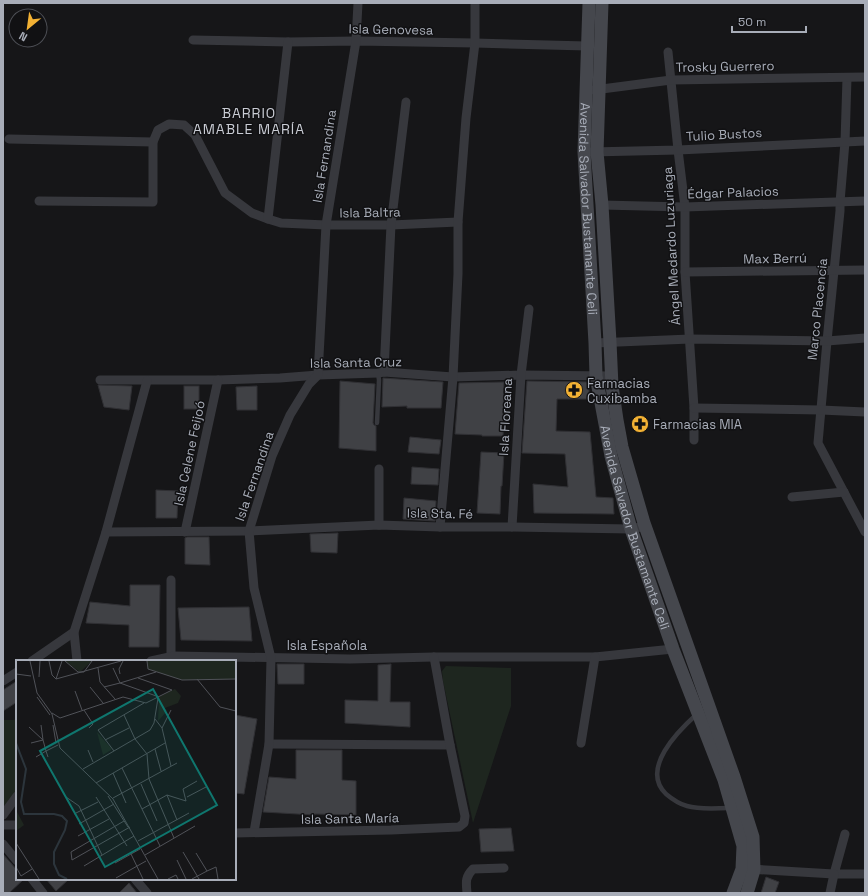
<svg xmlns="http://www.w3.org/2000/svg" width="868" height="896" viewBox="0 0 868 896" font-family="'Space Grotesk',sans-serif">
	<rect width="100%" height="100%" fill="#161618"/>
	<g fill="#1e261f">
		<polygon points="446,666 511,668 511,706 473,823 443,681 442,671"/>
		<polygon points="17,718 17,789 3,808 3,720 14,720"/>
	</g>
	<g fill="#404145" stroke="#303034">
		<polygon points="383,378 443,382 441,408 407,408 407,406 382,407"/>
		<polygon points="340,381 375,384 373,423 374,425 376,426 376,451 339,448"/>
		<polygon points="527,381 589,382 589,399 557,399 556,431 590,432 596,497 613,498 614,514 534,513 533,484 568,487 565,454 522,453"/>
		<polygon points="504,382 503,419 504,419 503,436 482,436 482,435 455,434 459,383"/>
		<polygon points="98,385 132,386 129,410 104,407"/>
		<rect x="184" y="386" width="15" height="23"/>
		<polygon points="257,386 257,410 237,410 236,387"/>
		<polygon points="410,437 441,440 439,454 408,452"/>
		<polygon points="481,452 504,453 502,486 501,486 500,514 477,513"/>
		<polygon points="412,467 439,469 438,485 411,484"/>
		<polygon points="156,490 178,491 177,518 156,518"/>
		<polygon points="404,498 436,501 435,521 403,519"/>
		<polygon points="338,533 337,553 311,552 310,534"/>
		<polygon points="187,537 209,537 210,565 185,564 185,538"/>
		<polygon points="130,585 160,585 159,647 129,647 129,625 86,623 90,602 130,606"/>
		<polygon points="249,607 252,641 181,640 178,608"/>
		<polygon points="277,664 304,664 304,684 278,684"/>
		<polygon points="391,664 390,702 410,702 410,727 345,723 345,700 378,701 378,665"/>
		<polygon points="17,681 17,702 3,711 3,690"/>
		<polygon points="235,715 257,719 244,794 235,793"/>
		<polygon points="296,750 342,750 342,780 356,781 356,815 315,814 315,815 263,812 269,777 296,779"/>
		<polygon points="511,828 514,851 481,852 479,829"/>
		<polygon points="3,854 17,870 17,879 24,879 9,893 3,893"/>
		<polygon points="766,877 779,882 775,893 761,893"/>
		<polygon points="46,879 69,879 56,891"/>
		<polygon points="129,883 137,893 119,893"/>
	</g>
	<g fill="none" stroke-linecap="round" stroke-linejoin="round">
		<g stroke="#37383d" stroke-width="4.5">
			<polyline points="377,423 379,380 378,373"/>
			<path d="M697,714C678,731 640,769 666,794C672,799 679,804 687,806C701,810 716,808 730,808"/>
		</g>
		<g stroke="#37383d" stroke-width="9">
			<polyline points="193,40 288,42 356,41 475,43 587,46"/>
			<polyline points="668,52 678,150 685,207 685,272 694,408 694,440"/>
			<polyline points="847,78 845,142 840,202 840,211 827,341 818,443 865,532"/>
			<polyline points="594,90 671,80 865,77"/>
			<polyline points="9,139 153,142"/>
			<polyline points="591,152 678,150 845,142 865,141"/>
			<polyline points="39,201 153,202 153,142 158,130 169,124 184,125 195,135 225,193 252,213 268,219 281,223 326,225 391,225 458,222"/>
			<polyline points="602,205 685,207 865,201"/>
			<polyline points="268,219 288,42"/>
			<polyline points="685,272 865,270"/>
			<polyline points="595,343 690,339 827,341 865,338"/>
			<polyline points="384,372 391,225 406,102"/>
			<polyline points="100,380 218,380 280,378 318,375 378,373 384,372 453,377 521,375 611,376"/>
			<polyline points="694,408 821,410 865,412"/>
			<polyline points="379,469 379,525"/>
			<polyline points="792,497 844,492"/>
			<polyline points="440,527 453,377 458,274 458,222 466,118 475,43 475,3"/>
			<polyline points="512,527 521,375 529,309"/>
			<polyline points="106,532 249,531 379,525 440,527 512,527 631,529 645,526"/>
			<polyline points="185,532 218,380"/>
			<polyline points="171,657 171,580"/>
			<polyline points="32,661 74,632"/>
			<polyline points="77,661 74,632 106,532 147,381"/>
			<polyline points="151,661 174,656 350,659 434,657 595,657 673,649"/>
			<polyline points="3,681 17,672"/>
			<polyline points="581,743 595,657"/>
			<polyline points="269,744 450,745"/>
			<polyline points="3,815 17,796"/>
			<polyline points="3,825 17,825"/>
			<polyline points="254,832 269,744 271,658 254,588 249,531 272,456 290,415 309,384 318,375 326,225 356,41 358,3"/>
			<polyline points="235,833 391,830 459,827 464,823 465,816 450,745 434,657"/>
			<polyline points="845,834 834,874 865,874"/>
			<polyline points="3,844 17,861"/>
			<polyline points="749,869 834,874 830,893"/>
			<polyline points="32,879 43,893"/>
			<polyline points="135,879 147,893"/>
			<path d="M467,893C466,882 465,877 473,869L504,868"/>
		</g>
		<g stroke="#45474d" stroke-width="13">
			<path id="s1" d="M589,3L584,152L595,343L596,376L611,456L631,529L673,649L724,780L743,846L742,869L733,893"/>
			<polyline points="602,3 597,152 602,205 610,342 612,386 617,420 622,447 644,523 734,777 753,837 754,870 747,893"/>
		</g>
	</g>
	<defs>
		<symbol id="pharmacy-disc" viewBox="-11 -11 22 22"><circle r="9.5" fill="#f2b134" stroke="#111113"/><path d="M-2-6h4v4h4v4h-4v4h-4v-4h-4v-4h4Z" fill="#111"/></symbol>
	</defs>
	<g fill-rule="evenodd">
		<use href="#pharmacy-disc" x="564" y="380" width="20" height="20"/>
		<use href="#pharmacy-disc" x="630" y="414" width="20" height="20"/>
	</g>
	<g text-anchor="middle" stroke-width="3" stroke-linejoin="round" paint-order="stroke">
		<g font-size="13" fill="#a8adb8" stroke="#111113">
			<text transform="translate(391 29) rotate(1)" y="5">Isla Genovesa</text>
			<text transform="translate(725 66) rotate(-1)" y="5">Trosky Guerrero</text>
			<text transform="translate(724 134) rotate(-3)" y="5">Tulio Bustos</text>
			<text transform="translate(324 156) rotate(-81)" y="5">Isla Fernandina</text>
			<text transform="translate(733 192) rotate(-2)" y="5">Édgar Palacios</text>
			<text dy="5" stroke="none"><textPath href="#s1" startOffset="206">Avenida Salvador Bustamante Celi</textPath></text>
			<text transform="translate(370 212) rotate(-1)" y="5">Isla Baltra</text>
			<text transform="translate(671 246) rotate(-93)" y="5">Ángel Medardo Luzuriaga</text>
			<text transform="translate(775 258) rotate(-1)" y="5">Max Berrú</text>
			<text transform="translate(817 309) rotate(-84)" y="5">Marco Placencia</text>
			<text transform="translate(356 362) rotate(-1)" y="5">Isla Santa Cruz</text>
			<text transform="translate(505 417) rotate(-87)" y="5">Isla Floreana</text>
			<text transform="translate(189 453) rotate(-78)" y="5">Isla Celene Feijoó</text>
			<text transform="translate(254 476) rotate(-71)" y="5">Isla Fernandina</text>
			<text transform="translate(440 513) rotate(1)" y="5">Isla Sta. Fé</text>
			<text dy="5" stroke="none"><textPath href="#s1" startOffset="530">Avenida Salvador Bustamante Celi</textPath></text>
			<text x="327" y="650">Isla Española</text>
			<text transform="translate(350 818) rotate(-1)" y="5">Isla Santa María</text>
		</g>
		<g font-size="13" fill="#a8adb8" stroke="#111113" text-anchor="start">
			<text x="587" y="388">Farmacias<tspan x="587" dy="15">Cuxibamba</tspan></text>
			<text x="653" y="429">Farmacias MIA</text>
		</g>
		<g font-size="14" letter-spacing="1" fill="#c9ccd4" stroke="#111113">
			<text x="249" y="118">BARRIO<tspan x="249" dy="16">AMABLE MARÍA</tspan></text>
		</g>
	</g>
	<g transform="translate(16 660)">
		<rect width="220" height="220" fill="#161618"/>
		<path d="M131,1H220V19L166,20L132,9Z" fill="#1e261f"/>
		<path d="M49,1H76L64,12ZM159,29L165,36L162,43L149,48L151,51L142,61L143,37ZM81,72L95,88V90L87,95ZM0,150L8,165L0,171Z" fill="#1e261f"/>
		<path fill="none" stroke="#2c353c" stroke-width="2" d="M0,83L10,109L5,142L8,154H38L46,156L51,161L49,170L38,192V204L43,215L51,219"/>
		<path fill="none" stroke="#505258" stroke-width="1" d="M14,1L21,33L36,54L44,88L97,139L142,219M33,1L36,15L40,19M46,1L40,19L105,1M49,1L62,12H68L76,1M131,1L132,9L166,20L220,19M82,8L84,22L99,39M97,8L104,23L140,12M0,14L15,16M104,14L103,9L107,1M23,17L24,1M181,19L204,47L220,51M74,27L87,43M88,27L104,23L143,37M59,31L66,50M21,37L34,55M68,50L77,64L73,68M36,53L44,58L107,37L130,43L156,30L122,18M108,55L119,79L131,94L133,119L158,178M139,59L146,68L155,106M25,65L27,80M37,65L40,83M13,67L27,80M146,68L155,50M89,80L113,68M15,83L27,80L30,91L42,85M139,89L145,111M72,90L77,102M98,91L82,70L128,43M20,97L30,91L32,97M106,108L144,186M67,109L134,70L138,63L142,38M97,113L110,143M80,123L149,83M125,124L141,161M151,135L161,160M92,136L112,167M50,137L63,146L86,195M80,137L111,186M171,137L190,127M97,138L161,103M126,149L151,135L170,141L167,129L181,121M58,154L82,142M108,161L55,192L56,200L114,167M63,164L98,144M62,176L93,159M122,181L173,153M0,183L23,219M167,192L183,219M115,194L127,219M129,195L179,166M161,200L170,219M99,203L124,189M68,206L118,176M0,207L5,216L16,209M191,211L200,207L202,219M100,218L130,201M152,219L160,215L162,219M176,219L191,211L180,193"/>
		<path fill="#0f766e" fill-opacity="0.15" stroke="#0f766e" stroke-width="2" d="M137,29L201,145L89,207L24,91Z"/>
		<rect width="220" height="220" fill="none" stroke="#a8adb8" stroke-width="2"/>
	</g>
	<rect width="868" height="896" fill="none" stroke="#a8adb8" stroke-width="8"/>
	<g transform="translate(28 28) rotate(209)"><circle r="19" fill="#111113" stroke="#4d4f55"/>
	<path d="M0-3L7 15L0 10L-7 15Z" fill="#f2b134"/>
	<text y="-6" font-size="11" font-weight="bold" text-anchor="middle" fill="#a8adb8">N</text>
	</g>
	<path d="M732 26v6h74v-6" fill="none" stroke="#a8adb8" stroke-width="2"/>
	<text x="738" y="26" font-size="12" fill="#a8adb8" stroke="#111113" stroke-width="3" paint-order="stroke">50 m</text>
</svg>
